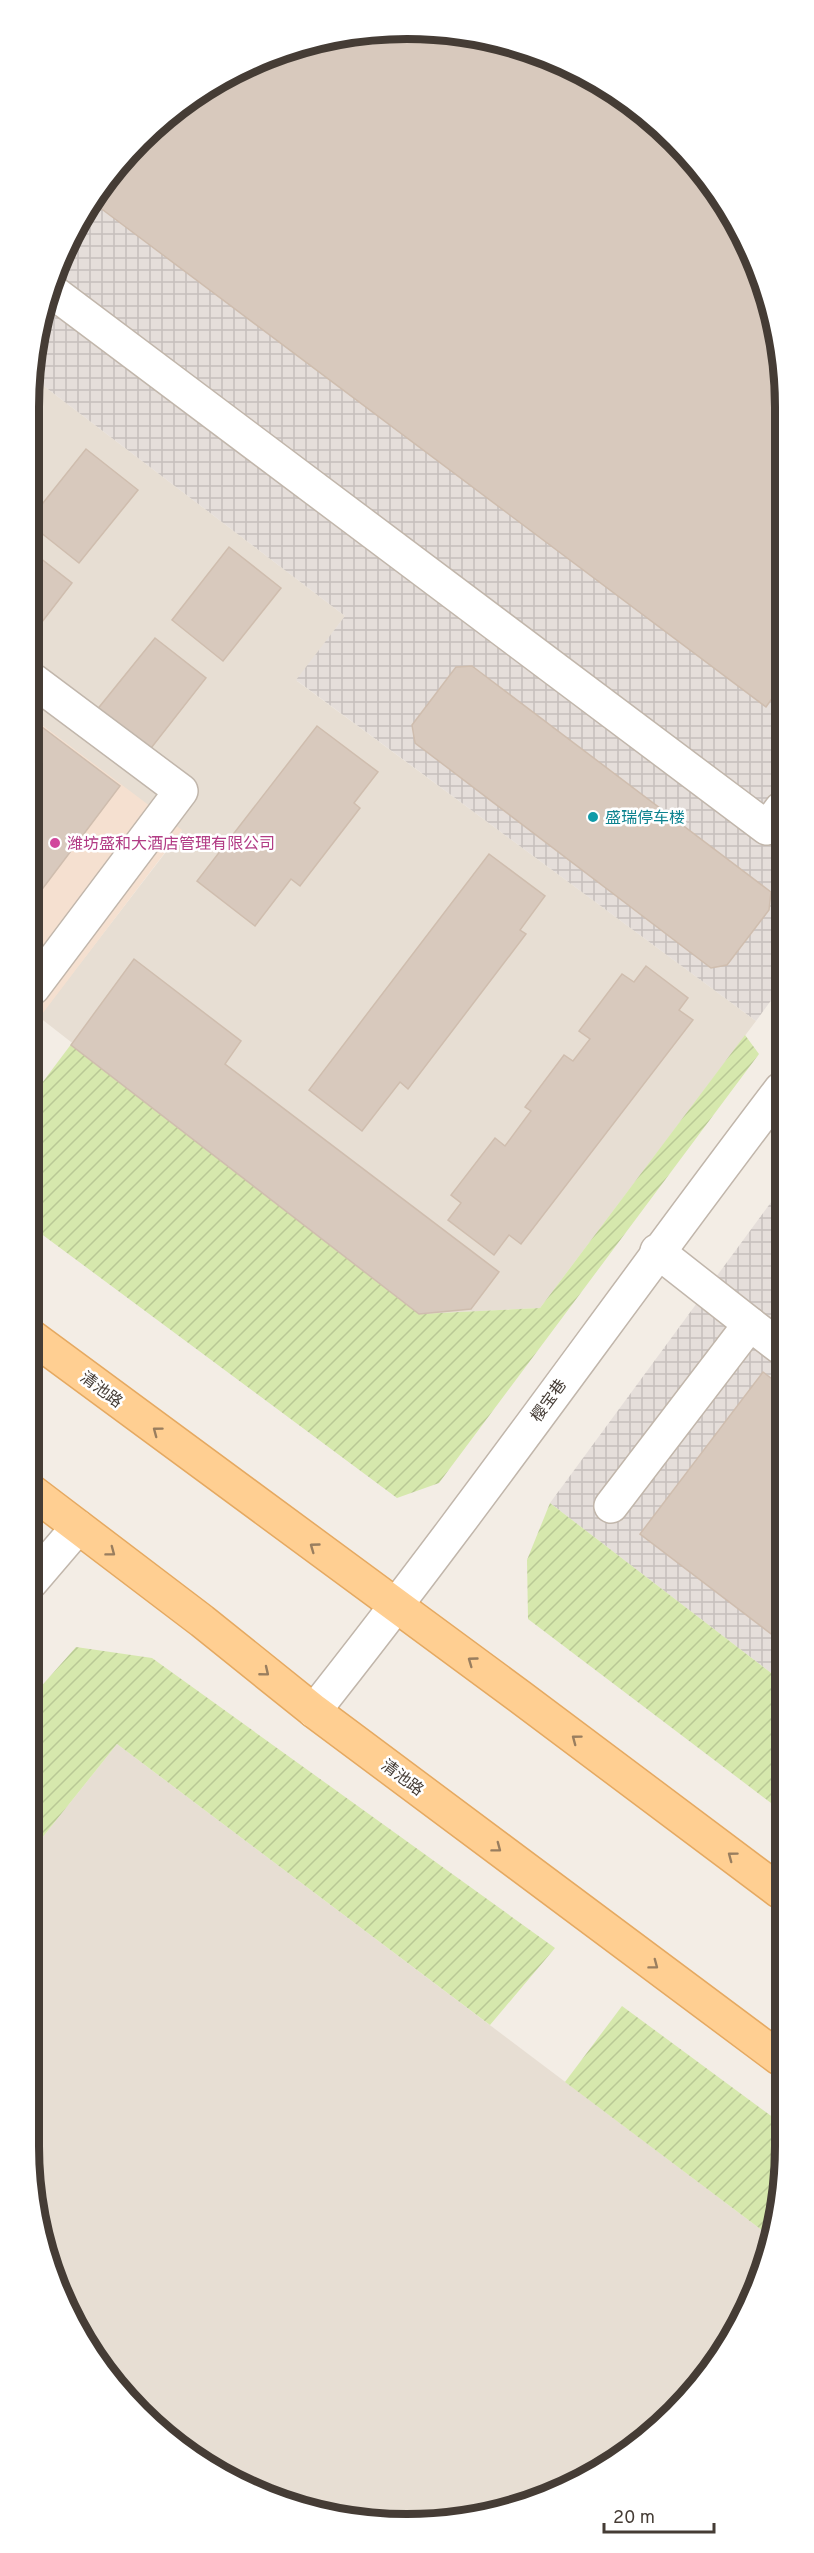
<svg xmlns="http://www.w3.org/2000/svg" width="814" height="2553" viewBox="0 0 814 2553" font-family="Overpass,'Noto Sans SC',sans-serif">
	<defs>
		<pattern id="industrial-grid" width="8" height="8" patternUnits="userSpaceOnUse" patternTransform="scale(1.5)"><rect width="8" height="8" fill="#e5deda"/><path d="M0 4h8M4 0v8" fill="none" stroke="#c6bfbc"/></pattern>
		<pattern id="garden-furrows" width="10" height="10" patternUnits="userSpaceOnUse" patternTransform="scale(1.5)"><rect width="10" height="10" fill="#d6e8ad"/><path d="M-1 1l2-2M0 10L10 0M9 11l2-2" fill="none" stroke="#b9c895"/></pattern>
	</defs>
	<rect width="100%" height="100%" fill="#f3ede5"/>
	<g fill="#e7ded3">
		<polygon points="36,380 345,616 297,681 756,1021 540,1308 419,1314 39,1017 182,831 34,719"/>
		<polygon points="117,1744 771,2237 722,2356 618,2461 505,2512 358,2521 239,2485 123,2396 57,2291 29,2146 30,1853"/>
	</g>
	<polygon fill="#f5e0d0" points="34,719 182,830 33,1026"/>
	<g fill="url(#industrial-grid)">
		<polygon points="333,36 481,36 596,79 675,140 746,239 782,357 781,987 756,1021 296,680 345,616 36,380 36,333 92,196 197,92"/>
		<polygon points="780,1190 779,1679 550,1503"/>
	</g>
	<g fill="url(#garden-furrows)">
		<polygon points="745,1035 759,1054 439,1483 397,1498 32,1227 33,1095 72,1043 419,1314 540,1308"/>
		<polygon points="550,1503 779,1679 779,1809 528,1619 527,1560"/>
		<polygon points="76,1647 152,1658 555,1948 490,2025 117,1744 30,1853 30,1699"/>
		<polygon points="622,2006 778,2121 778,2220 771,2237 565,2082"/>
	</g>
	<g fill="#d8c9bd" stroke="#cfbdae" stroke-width="1.5">
		<polygon points="333,36 481,36 596,79 675,140 746,239 782,357 781,686 766,707 91,201 197,92"/>
		<polygon points="86,449 138,490 79,563 35,528 35,513"/>
		<polygon points="229,547 281,588 223,661 172,620"/>
		<polygon points="35,554 72,583 35,631"/>
		<polygon points="155,638 206,678 148,752 96,711"/>
		<polygon points="472,666 771,892 769,910 727,965 711,968 415,743 412,725 456,667"/>
		<polygon points="34,721 120,786 34,900"/>
		<polygon points="317,726 378,772 354,803 360,808 300,886 291,879 255,926 197,881"/>
		<polygon points="489,854 545,896 520,930 526,934 408,1089 400,1082 362,1131 309,1090"/>
		<polygon points="134,959 241,1041 225,1064 499,1272 471,1309 419,1314 71,1045"/>
		<polygon points="646,966 688,998 679,1010 693,1020 521,1244 509,1235 494,1255 448,1220 461,1203 451,1195 495,1138 505,1146 531,1111 525,1107 564,1055 573,1061 590,1039 579,1031 622,974 634,982"/>
		<polygon points="763,1372 780,1385 779,1640 640,1534"/>
	</g>
	<g fill="none" stroke-linecap="round" stroke-linejoin="round">
		<defs>
			<g id="minor">
				<polyline points="53,292 767,828 781,809"/>
				<polyline points="33,988 181,791 34,681"/>
				<polyline points="657,1251 750,1324"/>
				<polyline points="611,1506 750,1324 780,1347"/>
				<polyline points="31,1582 78,1527"/>
				<path d="M314,1711C475,1508 624,1295 781,1089"/>
			</g>
			<g id="major">
				<polyline points="32,1337 519,1696 779,1891"/>
				<polyline points="31,1491 202,1621 314,1711 779,2058"/>
			</g>
		</defs>
		<use href="#minor" stroke="#c1b6ab" stroke-width="36"/>
		<use href="#major" stroke="#e5a961" stroke-width="36"/>
		<use href="#minor" stroke="#fff" stroke-width="33"/>
		<use href="#major" stroke="#ffcf92" stroke-width="33"/>
	</g>
	<defs><path id="oneway-chevron" d="M-2-3.5L2.5 0L-2 3.5" fill="none" stroke-width="1.6" stroke-linecap="round" stroke-linejoin="round" transform="scale(1.5)"/></defs>
	<g stroke="#997e5f">
		<use href="#oneway-chevron" transform="translate(157 1431) rotate(-143)"/>
		<use href="#oneway-chevron" transform="translate(314 1547) rotate(-144)"/>
		<use href="#oneway-chevron" transform="translate(111 1552) rotate(37)"/>
		<use href="#oneway-chevron" transform="translate(472 1661) rotate(-144)"/>
		<use href="#oneway-chevron" transform="translate(265 1672) rotate(39)"/>
		<use href="#oneway-chevron" transform="translate(576 1739) rotate(-143)"/>
		<use href="#oneway-chevron" transform="translate(497 1848) rotate(37)"/>
		<use href="#oneway-chevron" transform="translate(732 1856) rotate(-143)"/>
		<use href="#oneway-chevron" transform="translate(654 1965) rotate(37)"/>
	</g>
	<circle fill="#0f9aa8" stroke="#fff" stroke-width="2" cx="593" cy="817" r="6"/>
	<circle fill="#d1479c" stroke="#fff" stroke-width="2" cx="55" cy="843" r="6"/>
	<g text-anchor="middle" stroke-width="5" stroke-linejoin="round" paint-order="stroke">
		<g font-size="16" fill="#0d838f" stroke="#fff" text-anchor="start">
			<text x="605" y="823">盛瑞停车楼</text>
		</g>
		<g font-size="16" fill="#b23c85" stroke="#fff" text-anchor="start">
			<text x="67" y="849">潍坊盛和大酒店管理有限公司</text>
		</g>
		<g font-size="16" fill="#453c35" stroke="#fff">
			<text transform="translate(102 1389) rotate(37)" y="6">清池路</text>
			<text transform="translate(548 1400) rotate(-54)" y="6">樱宝巷</text>
			<text transform="translate(403 1777) rotate(37)" y="6">清池路</text>
		</g>
	</g>
	<path d="M0 0H814V2553H0ZM407 39H407A368 368 0 0 1 775 407V2146A368 368 0 0 1 407 2514H407A368 368 0 0 1 39 2146V407A368 368 0 0 1 407 39Z" fill="#fff" fill-rule="evenodd"/>
	<path fill="none" stroke="#453c35" stroke-width="8" d="M407 39H407A368 368 0 0 1 775 407V2146A368 368 0 0 1 407 2514H407A368 368 0 0 1 39 2146V407A368 368 0 0 1 407 39Z"/>
	<path d="M604 2523v9h110v-9" fill="none" stroke="#453c35" stroke-width="3"/>
	<text x="613" y="2523" font-size="18" fill="#453c35" stroke="#ffffff" stroke-width="4.5" paint-order="stroke">20 m</text>
</svg>
